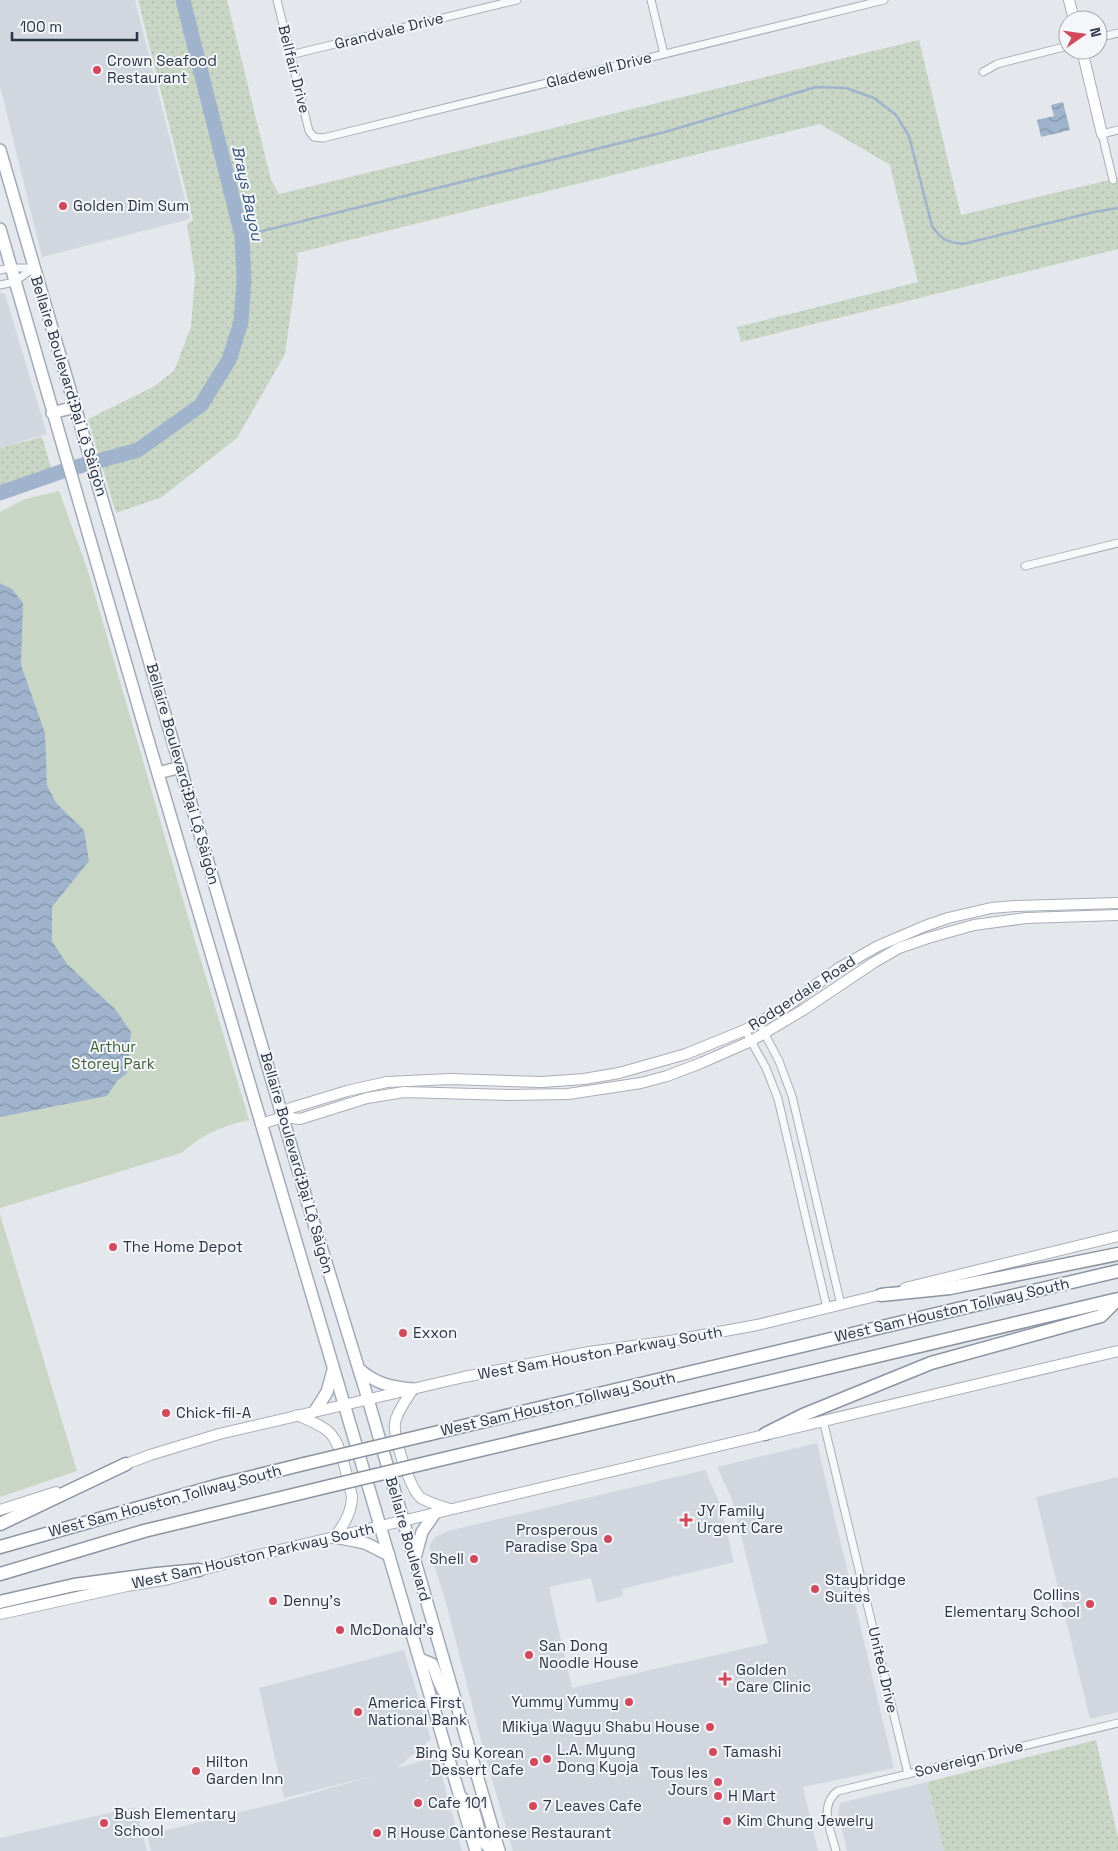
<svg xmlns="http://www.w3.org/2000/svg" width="1118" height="1851" viewBox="0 0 1118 1851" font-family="'Space Grotesk',sans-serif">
	<defs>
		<pattern id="grass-dots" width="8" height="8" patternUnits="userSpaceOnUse" patternTransform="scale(1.25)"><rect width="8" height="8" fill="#c9d6c5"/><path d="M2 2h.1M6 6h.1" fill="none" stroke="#adb8ab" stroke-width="1.8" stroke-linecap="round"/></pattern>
		<pattern id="water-waves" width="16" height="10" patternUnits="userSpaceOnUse" patternTransform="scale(1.25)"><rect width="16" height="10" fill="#9fb4cc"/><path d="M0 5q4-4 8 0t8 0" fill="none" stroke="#8293a7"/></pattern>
	</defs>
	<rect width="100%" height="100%" fill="#e4e7ec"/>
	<g fill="#d2d6de">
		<polygon points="0,0 135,0 190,219 42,257 0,86"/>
		<polygon points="0,293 5,294 47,434 0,448"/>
		<polygon points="817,1443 894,1768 803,1787 818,1851 513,1851 484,1752 448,1610 431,1554 430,1545 435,1537 448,1531 705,1470 720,1504 734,1562 622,1589 623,1596 597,1603 591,1578 549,1587 572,1688 768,1643 732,1499 717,1467"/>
		<polygon points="1118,1477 1118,1712 1090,1719 1036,1497"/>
		<polygon points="404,1650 431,1739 397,1768 437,1757 462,1851 151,1851 147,1835 278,1803 376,1775 284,1798 259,1688"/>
		<polygon points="927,1782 944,1851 847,1851 838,1814 840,1803"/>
		<polygon points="135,1807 147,1851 0,1851 0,1838"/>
	</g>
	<g fill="url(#grass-dots)">
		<polygon points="138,0 227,0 271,180 279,194 919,40 961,215 1118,178 1118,249 741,342 737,327 918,282 890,165 820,124 297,253 298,261 285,354 237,438 162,497 116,513 88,419 153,387 174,371 191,327 195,275 187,224 193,220"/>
		<polygon points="42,437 53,474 34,478 0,493 0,448"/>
		<polygon points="1096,1740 1118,1838 1118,1851 944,1851 927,1782"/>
	</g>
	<g fill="#c9d6c5">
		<path d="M59,491L88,571L193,934L249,1120C220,1127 205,1133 181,1153L0,1208V512L25,499Z"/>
		<polygon points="0,1214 77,1471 0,1497"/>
	</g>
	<g fill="url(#water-waves)">
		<polygon points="1063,102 1070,130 1041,137 1037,120 1054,116 1051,105"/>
		<polygon points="0,583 12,589 23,603 21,665 45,733 47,785 56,803 84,830 89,861 52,907 52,941 67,964 115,1009 131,1032 127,1073 117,1081 107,1096 0,1117"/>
	</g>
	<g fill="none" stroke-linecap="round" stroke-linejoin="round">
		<path stroke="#9fb4cc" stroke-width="2.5" d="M242,236L665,132L816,87L846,88L874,98L896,115L909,136L932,226C942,240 946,242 963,244L1094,212L1118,208"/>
		<polyline stroke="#9fb4cc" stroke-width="15" points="0,493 69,469 138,450 201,405 229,360 241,322 244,280 242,236 183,0"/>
		<defs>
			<g id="street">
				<polyline points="277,0 309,131 314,137 323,138 884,0"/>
				<polyline points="651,0 664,54"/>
				<polyline points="1098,38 1118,33"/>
				<polyline points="290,55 517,0"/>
				<polyline points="983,72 997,64 1068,46"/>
				<polyline points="1113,180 1102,134 1118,130"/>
				<polyline points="0,270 10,268 33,268"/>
				<polyline points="0,285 14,282 34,268"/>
				<polyline points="1025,566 1118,543"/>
				<polyline points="759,1023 779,1061 792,1096 841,1305"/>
				<polyline points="745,1030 766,1068 778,1099 827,1308"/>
				<polyline points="823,1420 908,1774"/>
				<path d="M836,1851C831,1831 818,1805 838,1791L1118,1723"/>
			</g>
			<g id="secondary">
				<polyline points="1069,0 1074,20"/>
				<polyline points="1082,50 1102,134"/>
				<polyline points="283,1117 291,1108 347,1091 387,1082 450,1079 542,1082 584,1079 619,1073 686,1054 745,1030 783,1009 839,968 878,946 925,926 948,918 991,908 1015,906 1118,903"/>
				<polyline points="261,1124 283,1117 300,1119 367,1098 404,1092 509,1095 568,1094 641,1083 667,1076 701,1063 751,1041 803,1010 873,963 899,948 928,938 974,925 1026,918 1118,915"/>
				<polyline points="905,1288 1118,1236"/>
				<path d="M413,1389C407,1399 397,1411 395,1423C393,1437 410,1489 421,1498C429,1503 441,1506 450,1509"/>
				<path d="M297,1415C308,1420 320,1424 329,1432C342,1444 347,1479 352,1496C352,1512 344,1524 335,1537"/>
				<polyline points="121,1466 150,1455 219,1434 464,1377 589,1352 670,1341 757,1325 888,1293"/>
				<polyline points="0,1510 56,1492"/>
				<polyline points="0,1614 127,1586 169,1579 242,1559 1118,1351"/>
			</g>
			<g id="primary">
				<polyline points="0,150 308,1204 368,1399 499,1851"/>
				<polyline points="0,229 146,733 476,1851"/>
				<polyline points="52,413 75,407"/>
				<polyline points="158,773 181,767"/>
				<path d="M359,1369C376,1384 391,1387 413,1389"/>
				<polyline points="315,1411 327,1392 333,1370"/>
				<polyline points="335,1537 365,1543 389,1555"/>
				<polyline points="415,1558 422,1532 435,1513"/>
				<path d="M420,1659L432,1664C439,1680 441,1694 456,1704"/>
				<path d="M462,1798C466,1802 471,1806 473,1810C480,1825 477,1849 499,1850"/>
			</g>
			<g id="highway">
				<polyline points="881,1295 950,1288 1118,1254"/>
				<polyline points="430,1434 1118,1271"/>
				<polyline points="765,1434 803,1415 931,1363 1101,1316 1117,1300"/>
				<polyline points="426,1463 1118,1299"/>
				<polyline points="0,1524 126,1464"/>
				<polyline points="0,1547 223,1484 304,1464"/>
				<polyline points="0,1574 144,1531 330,1486"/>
				<polyline points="0,1602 74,1585 157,1574 199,1570"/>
			</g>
		</defs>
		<use href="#street" stroke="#a9aeb7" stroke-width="9"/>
		<use href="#secondary" stroke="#a9aeb7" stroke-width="12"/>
		<use href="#primary" stroke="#a3abb8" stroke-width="14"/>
		<use href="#highway" stroke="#8b94a3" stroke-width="15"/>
		<use href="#street" stroke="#f7f8fa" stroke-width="7"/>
		<use href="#secondary" stroke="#fff" stroke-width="10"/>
		<use href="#primary" stroke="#fff" stroke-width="11"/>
		<use href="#highway" stroke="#fff" stroke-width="12"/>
		<defs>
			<g id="highway-bridge">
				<polyline points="304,1464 430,1434"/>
				<polyline points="330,1486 426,1463"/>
			</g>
		</defs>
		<use href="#highway-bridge" stroke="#8b94a3" stroke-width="15" stroke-linecap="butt"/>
		<use href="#highway-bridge" stroke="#fff" stroke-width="12"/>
	</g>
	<g fill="#d1495b" stroke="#f4f6f9" stroke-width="2">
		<circle cx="97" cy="70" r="5"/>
		<circle cx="63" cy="206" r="5"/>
		<circle cx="113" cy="1247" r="5"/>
		<circle cx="403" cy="1333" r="5"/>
		<circle cx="166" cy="1413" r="5"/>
		<path d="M683.5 1512.5h5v5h5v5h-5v5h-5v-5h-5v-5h5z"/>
		<circle cx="608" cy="1539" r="5"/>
		<circle cx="474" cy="1559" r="5"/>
		<circle cx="815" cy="1589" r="5"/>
		<circle cx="273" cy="1601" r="5"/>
		<circle cx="1090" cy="1604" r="5"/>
		<circle cx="340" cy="1630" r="5"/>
		<circle cx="529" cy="1655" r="5"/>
		<path d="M722.5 1671.5h5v5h5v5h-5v5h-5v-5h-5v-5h5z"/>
		<circle cx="629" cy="1702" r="5"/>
		<circle cx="358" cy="1712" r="5"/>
		<circle cx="710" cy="1727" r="5"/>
		<circle cx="713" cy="1752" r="5"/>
		<circle cx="547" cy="1759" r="5"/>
		<circle cx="534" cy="1762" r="5"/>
		<circle cx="196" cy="1771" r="5"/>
		<circle cx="718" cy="1782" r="5"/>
		<circle cx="718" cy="1796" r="5"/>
		<circle cx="418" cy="1803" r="5"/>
		<circle cx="533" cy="1806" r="5"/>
		<circle cx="727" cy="1821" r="5"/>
		<circle cx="104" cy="1823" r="5"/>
		<circle cx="377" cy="1833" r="5"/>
	</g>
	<g text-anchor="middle" stroke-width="4" stroke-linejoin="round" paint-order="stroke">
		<g font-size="15" fill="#2b3445" stroke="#f4f6f9">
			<text transform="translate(389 31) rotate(-14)" y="5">Grandvale Drive</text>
			<text transform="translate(294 69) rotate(76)" y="5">Bellfair Drive</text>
			<text transform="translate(599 70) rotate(-14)" y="5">Gladewell Drive</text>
			<text transform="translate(69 386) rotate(73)" y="5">Bellaire Boulevard;Đại Lộ Sàigòn</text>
			<text transform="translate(183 774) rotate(74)" y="5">Bellaire Boulevard;Đại Lộ Sàigòn</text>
			<text transform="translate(802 993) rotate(-33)" y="5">Rodgerdale Road</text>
			<text transform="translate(297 1163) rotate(74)" y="5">Bellaire Boulevard;Đại Lộ Sàigòn</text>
			<text transform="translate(952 1310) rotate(-13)" y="5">West Sam Houston Tollway South</text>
			<text transform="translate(600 1353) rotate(-10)" y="5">West Sam Houston Parkway South</text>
			<text transform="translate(558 1404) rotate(-13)" y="5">West Sam Houston Tollway South</text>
			<text transform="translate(165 1501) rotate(-15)" y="5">West Sam Houston Tollway South</text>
			<text transform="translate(408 1539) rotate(74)" y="5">Bellaire Boulevard</text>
			<text transform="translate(253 1556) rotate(-13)" y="5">West Sam Houston Parkway South</text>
			<text transform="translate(883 1670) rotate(77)" y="5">United Drive</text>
			<text transform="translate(969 1759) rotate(-14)" y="5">Sovereign Drive</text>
		</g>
		<g font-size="15" fill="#2b3445" stroke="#f4f6f9" text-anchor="start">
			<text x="107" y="66">Crown Seafood<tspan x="107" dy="17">Restaurant</tspan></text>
			<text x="73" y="211">Golden Dim Sum</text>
			<text x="123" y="1252">The Home Depot</text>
			<text x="413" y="1338">Exxon</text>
			<text x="176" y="1418">Chick-fil-A</text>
			<text x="697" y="1516">JY Family<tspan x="697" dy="17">Urgent Care</tspan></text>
			<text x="598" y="1535" text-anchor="end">Prosperous<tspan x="598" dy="17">Paradise Spa</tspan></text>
			<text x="464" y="1564" text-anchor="end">Shell</text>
			<text x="825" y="1585">Staybridge<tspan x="825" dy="17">Suites</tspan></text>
			<text x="1080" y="1600" text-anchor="end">Collins<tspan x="1080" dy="17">Elementary School</tspan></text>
			<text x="283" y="1606">Denny's</text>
			<text x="350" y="1635">McDonald's</text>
			<text x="539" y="1651">San Dong<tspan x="539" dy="17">Noodle House</tspan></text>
			<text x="736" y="1675">Golden<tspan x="736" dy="17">Care Clinic</tspan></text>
			<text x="619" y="1707" text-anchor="end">Yummy Yummy</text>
			<text x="368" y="1708">America First<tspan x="368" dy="17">National Bank</tspan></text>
			<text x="700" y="1732" text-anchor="end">Mikiya Wagyu Shabu House</text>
			<text x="557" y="1755">L.A. Myung<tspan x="557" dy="17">Dong Kyoja</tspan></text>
			<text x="723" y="1757">Tamashi</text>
			<text x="524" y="1758" text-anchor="end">Bing Su Korean<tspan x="524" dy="17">Dessert Cafe</tspan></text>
			<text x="206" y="1767">Hilton<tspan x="206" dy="17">Garden Inn</tspan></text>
			<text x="708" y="1778" text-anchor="end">Tous les<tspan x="708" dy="17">Jours</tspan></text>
			<text x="728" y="1801">H Mart</text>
			<text x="428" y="1808">Cafe 101</text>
			<text x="543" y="1811">7 Leaves Cafe</text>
			<text x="114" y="1819">Bush Elementary<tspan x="114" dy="17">School</tspan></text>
			<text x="737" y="1826">Kim Chung Jewelry</text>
			<text x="387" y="1838">R House Cantonese Restaurant</text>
		</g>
		<g font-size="15" fill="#3f6138" stroke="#f4f6f9">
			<text x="113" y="1052">Arthur<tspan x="113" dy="17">Storey Park</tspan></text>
		</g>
		<g font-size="16" font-style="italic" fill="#34527a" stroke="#f4f6f9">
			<text transform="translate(248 193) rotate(78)" y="6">Brays Bayou</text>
		</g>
	</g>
	<g transform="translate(1083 35) rotate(77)"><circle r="24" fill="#f4f6f9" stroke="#a4a8b1"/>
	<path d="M0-4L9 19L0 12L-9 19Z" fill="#d1495b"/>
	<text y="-8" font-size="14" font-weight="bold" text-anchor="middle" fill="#2b3445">N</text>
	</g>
	<path d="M12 32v8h125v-8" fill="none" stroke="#2b3445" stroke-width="2.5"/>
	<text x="20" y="32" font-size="15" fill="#2b3445" stroke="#f4f6f9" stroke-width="4" paint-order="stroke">100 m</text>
</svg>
